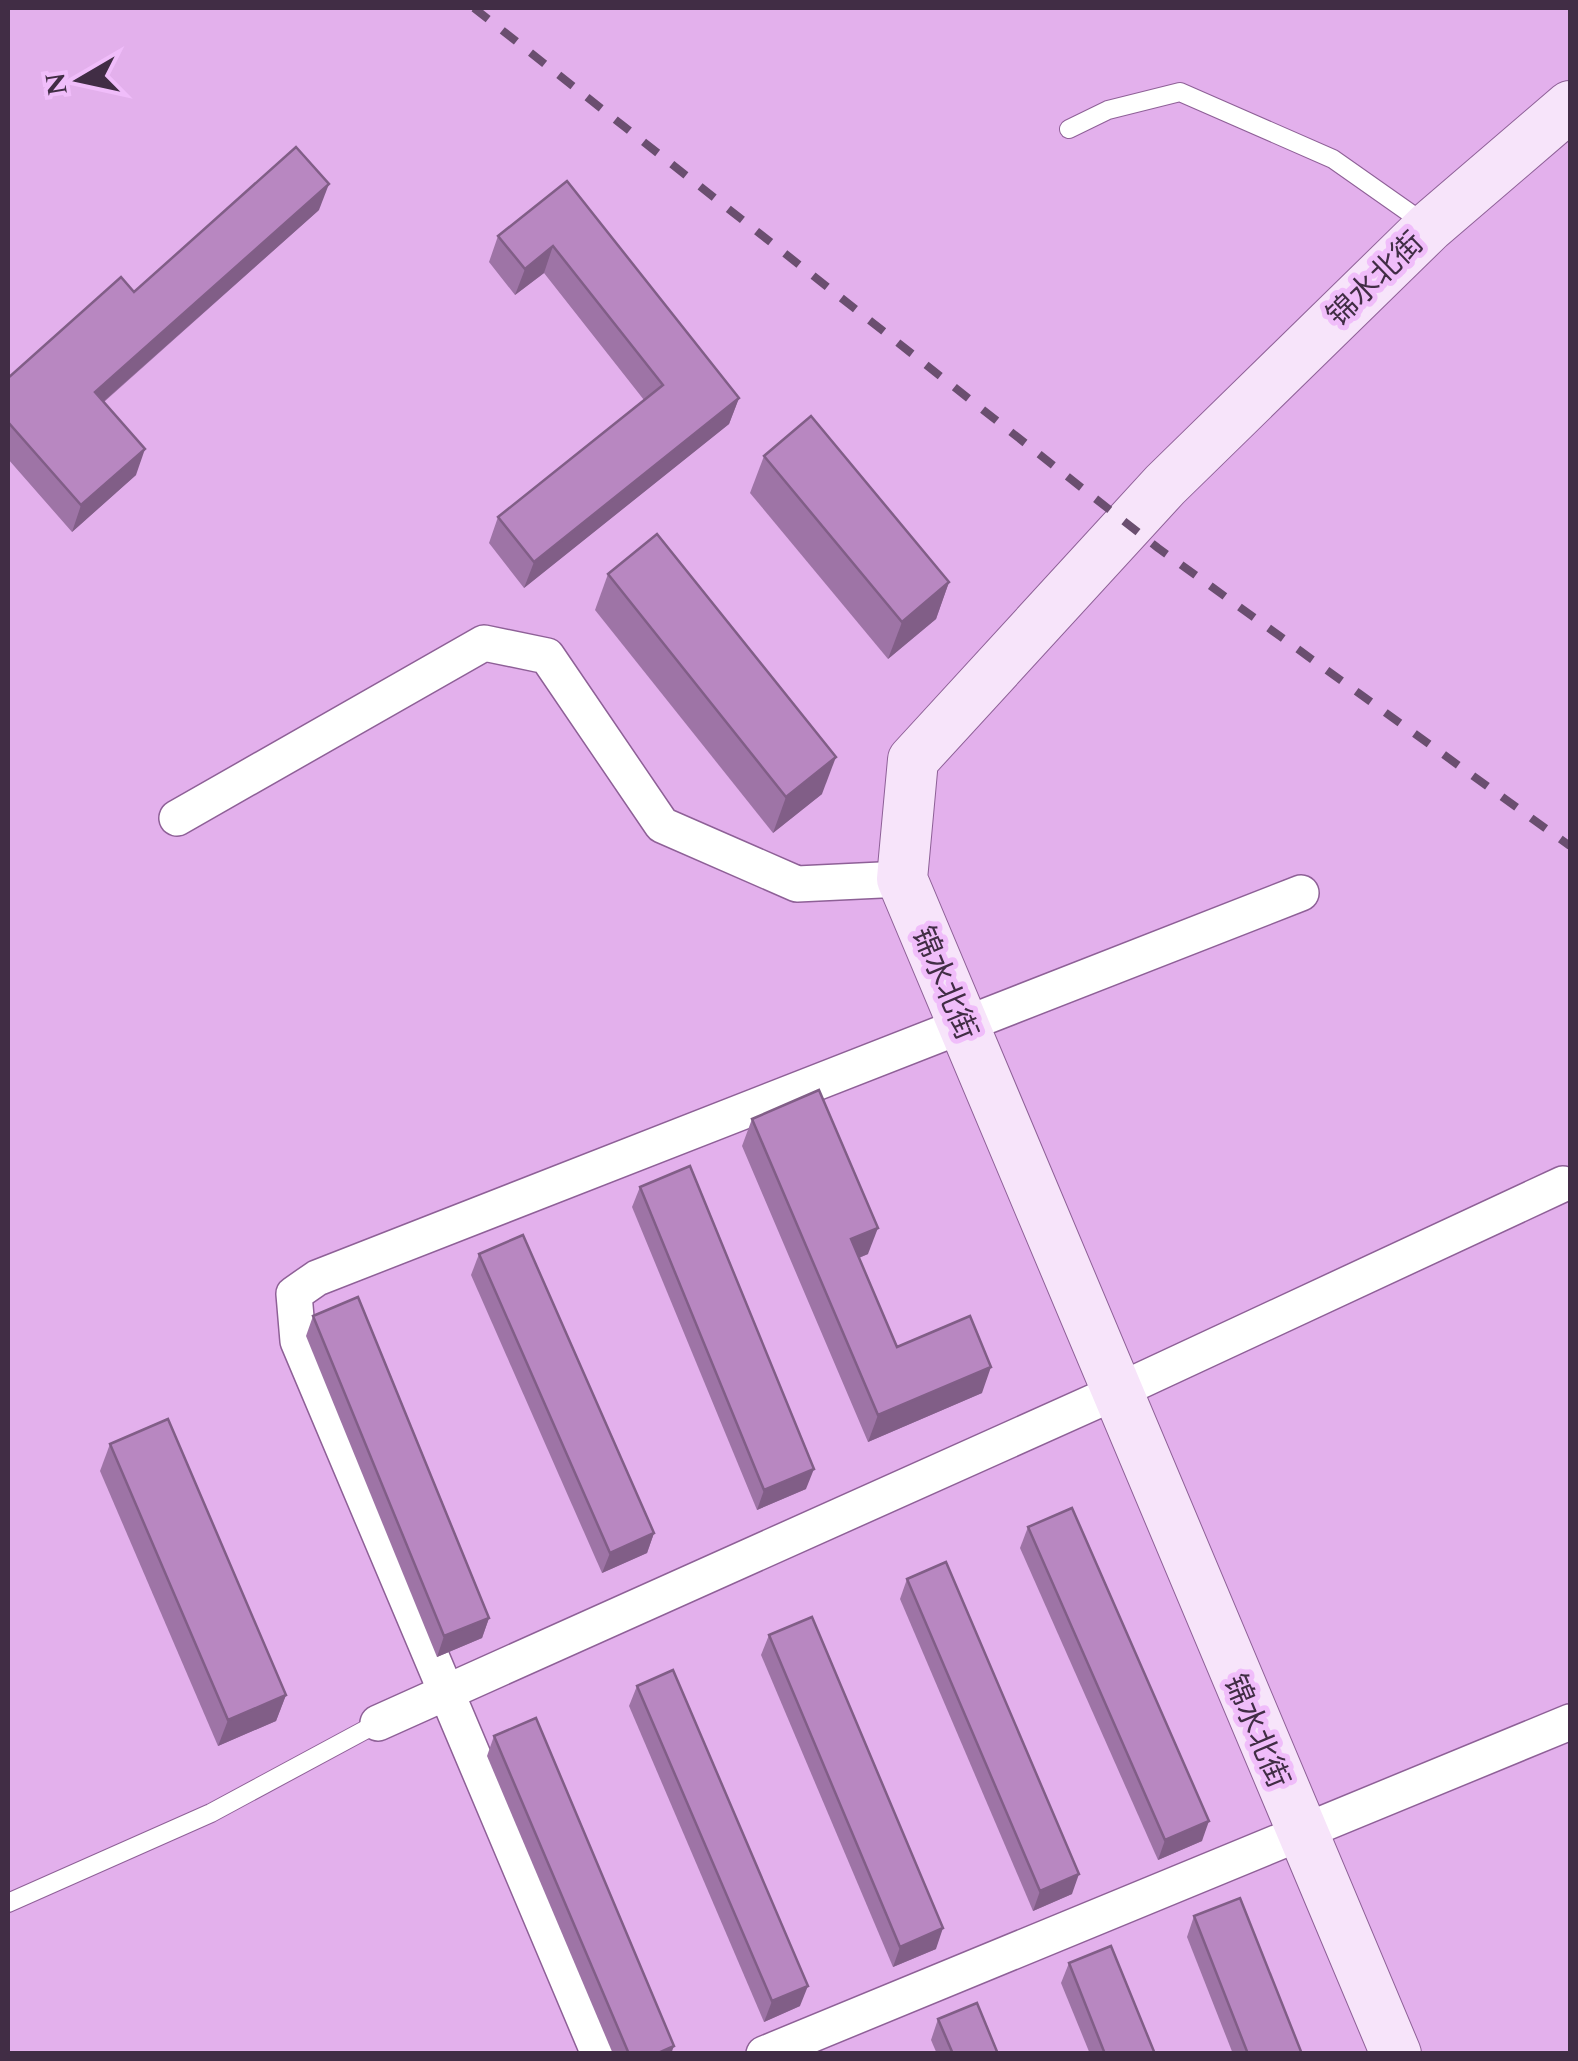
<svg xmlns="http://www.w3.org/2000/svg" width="1578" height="2061" viewBox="0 0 1578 2061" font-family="Spectral,'Noto Sans SC',serif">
	<rect width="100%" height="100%" fill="#e3b0ec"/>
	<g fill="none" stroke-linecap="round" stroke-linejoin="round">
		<defs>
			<g id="service">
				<polyline points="1069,129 1108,110 1180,92 1333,159 1424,223"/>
				<polyline points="8,1903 211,1813 378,1723"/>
			</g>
			<g id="minor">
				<polyline points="177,818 484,643 547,656 662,825 797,884 902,879"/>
				<polyline points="378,1723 1116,1392 1563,1184"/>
				<polyline points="599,2054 298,1341 294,1294 317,1278 1301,893"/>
				<polyline points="764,2054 1570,1722"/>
			</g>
			<polyline id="secondary" points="1396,2054 902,879 913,760 1165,485 1429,227 1570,106"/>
		</defs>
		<use href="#service" stroke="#8e6097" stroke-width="20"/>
		<use href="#minor" stroke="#8e6097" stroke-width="38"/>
		<use href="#secondary" stroke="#8e6097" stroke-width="52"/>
		<use href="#service" stroke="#fff" stroke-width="18"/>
		<use href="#minor" stroke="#fff" stroke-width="35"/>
		<use href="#secondary" stroke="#f7e4fa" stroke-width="50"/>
		<polyline stroke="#6a4e6f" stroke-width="8" stroke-dasharray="18 18" stroke-linecap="butt" points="474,8 1158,548 1570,846"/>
	</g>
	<g fill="#9e74a6">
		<polygon points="567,181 739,398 729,424 524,588 489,543 498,517 644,400 544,273 515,295 489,262 498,236"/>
		<polygon points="319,210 104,402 136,475 72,532 8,459 8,378 134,292"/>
		<polygon points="764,456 949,582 936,619 888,659 750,493"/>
		<polygon points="608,574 822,794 773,833 595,610"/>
		<polygon points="752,1119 868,1254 859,1258 897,1347 982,1393 868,1442 742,1146"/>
		<polygon points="640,1187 806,1489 757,1510 632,1207"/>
		<polygon points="479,1254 654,1533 647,1553 602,1573 471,1275"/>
		<polygon points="313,1316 489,1618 482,1638 437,1657 306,1336"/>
		<polygon points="110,1444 286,1695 276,1721 218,1746 100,1471"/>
		<polygon points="1028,1527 1202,1841 1158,1860 1020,1548"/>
		<polygon points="907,1579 1072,1894 1033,1911 900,1599"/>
		<polygon points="769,1635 936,1949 893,1967 761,1655"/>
		<polygon points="637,1686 800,2006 764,2022 629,1706"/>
		<polygon points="494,1736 671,2054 613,2054 487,1756"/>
		<polygon points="1194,1916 1302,2054 1233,2054 1187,1937"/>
		<polygon points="1069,1963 1155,2054 1090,2054 1061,1983"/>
		<polygon points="938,2019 998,2054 937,2054 931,2040"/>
	</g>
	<g fill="#815e87">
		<polygon points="329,184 319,210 85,418 95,392"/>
		<polygon points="553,246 544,273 515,295 525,269"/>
		<polygon points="739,398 729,424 524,588 534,562"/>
		<polygon points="145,449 136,475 72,532 81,505"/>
		<polygon points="949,582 936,619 888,659 902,622"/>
		<polygon points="836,757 822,794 773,833 786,797"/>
		<polygon points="878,1228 868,1254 841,1265 851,1239"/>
		<polygon points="991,1367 982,1393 868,1442 878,1415"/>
		<polygon points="814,1469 806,1489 757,1510 764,1490"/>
		<polygon points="654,1533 647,1553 602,1573 610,1553"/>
		<polygon points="489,1618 482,1638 437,1657 444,1636"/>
		<polygon points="286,1695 276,1721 218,1746 228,1720"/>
		<polygon points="1209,1821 1202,1841 1158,1860 1165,1840"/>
		<polygon points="1079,1874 1072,1894 1033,1911 1040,1891"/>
		<polygon points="943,1928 936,1949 893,1967 900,1947"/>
		<polygon points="808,1986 800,2006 764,2022 772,2001"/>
		<polygon points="674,2046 671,2054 656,2054"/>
	</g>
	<g fill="#b887c1" stroke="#815e87" stroke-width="2.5">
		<polygon points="296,147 329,184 95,392 145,449 81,505 8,422 8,378 121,277 134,292"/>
		<polygon points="567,181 739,398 534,562 498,517 663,385 553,246 525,269 498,236"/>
		<polygon points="811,416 949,582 902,622 764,456"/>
		<polygon points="657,534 836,757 786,797 608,574"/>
		<polygon points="819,1090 878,1228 851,1239 897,1347 970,1316 991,1367 878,1415 752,1119"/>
		<polygon points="690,1166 814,1469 764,1490 640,1187"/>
		<polygon points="523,1235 654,1533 610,1553 479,1254"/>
		<polygon points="358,1297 489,1618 444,1636 313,1316"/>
		<polygon points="168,1419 286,1695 228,1720 110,1444"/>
		<polygon points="1072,1508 1209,1821 1165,1840 1028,1527"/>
		<polygon points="946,1562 1079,1874 1040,1891 907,1579"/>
		<polygon points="812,1617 943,1928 900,1947 769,1635"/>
		<polygon points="673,1670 808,1986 772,2001 637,1686"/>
		<polygon points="536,1718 674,2046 656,2054 629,2054 494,1736"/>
		<polygon points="1240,1898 1302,2054 1248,2054 1194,1916"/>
		<polygon points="1111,1946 1155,2054 1105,2054 1069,1963"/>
		<polygon points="977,2003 998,2054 953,2054 938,2019"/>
	</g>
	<g text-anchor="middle" stroke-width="10" stroke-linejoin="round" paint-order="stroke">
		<g font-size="30" fill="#412d45" stroke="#f0bdfa">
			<text transform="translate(1375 279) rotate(-44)" y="10">锦水北街</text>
			<text transform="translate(945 983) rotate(67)" y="10">锦水北街</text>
			<text transform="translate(1257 1731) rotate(67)" y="10">锦水北街</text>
		</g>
	</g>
	<rect width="1578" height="2061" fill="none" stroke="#412d45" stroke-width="20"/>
	<g transform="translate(80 80) rotate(261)" stroke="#f0bdfa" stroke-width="8" paint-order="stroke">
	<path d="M0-8L18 38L0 25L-18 38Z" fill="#412d45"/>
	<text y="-15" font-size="28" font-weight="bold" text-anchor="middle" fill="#412d45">N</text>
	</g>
</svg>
